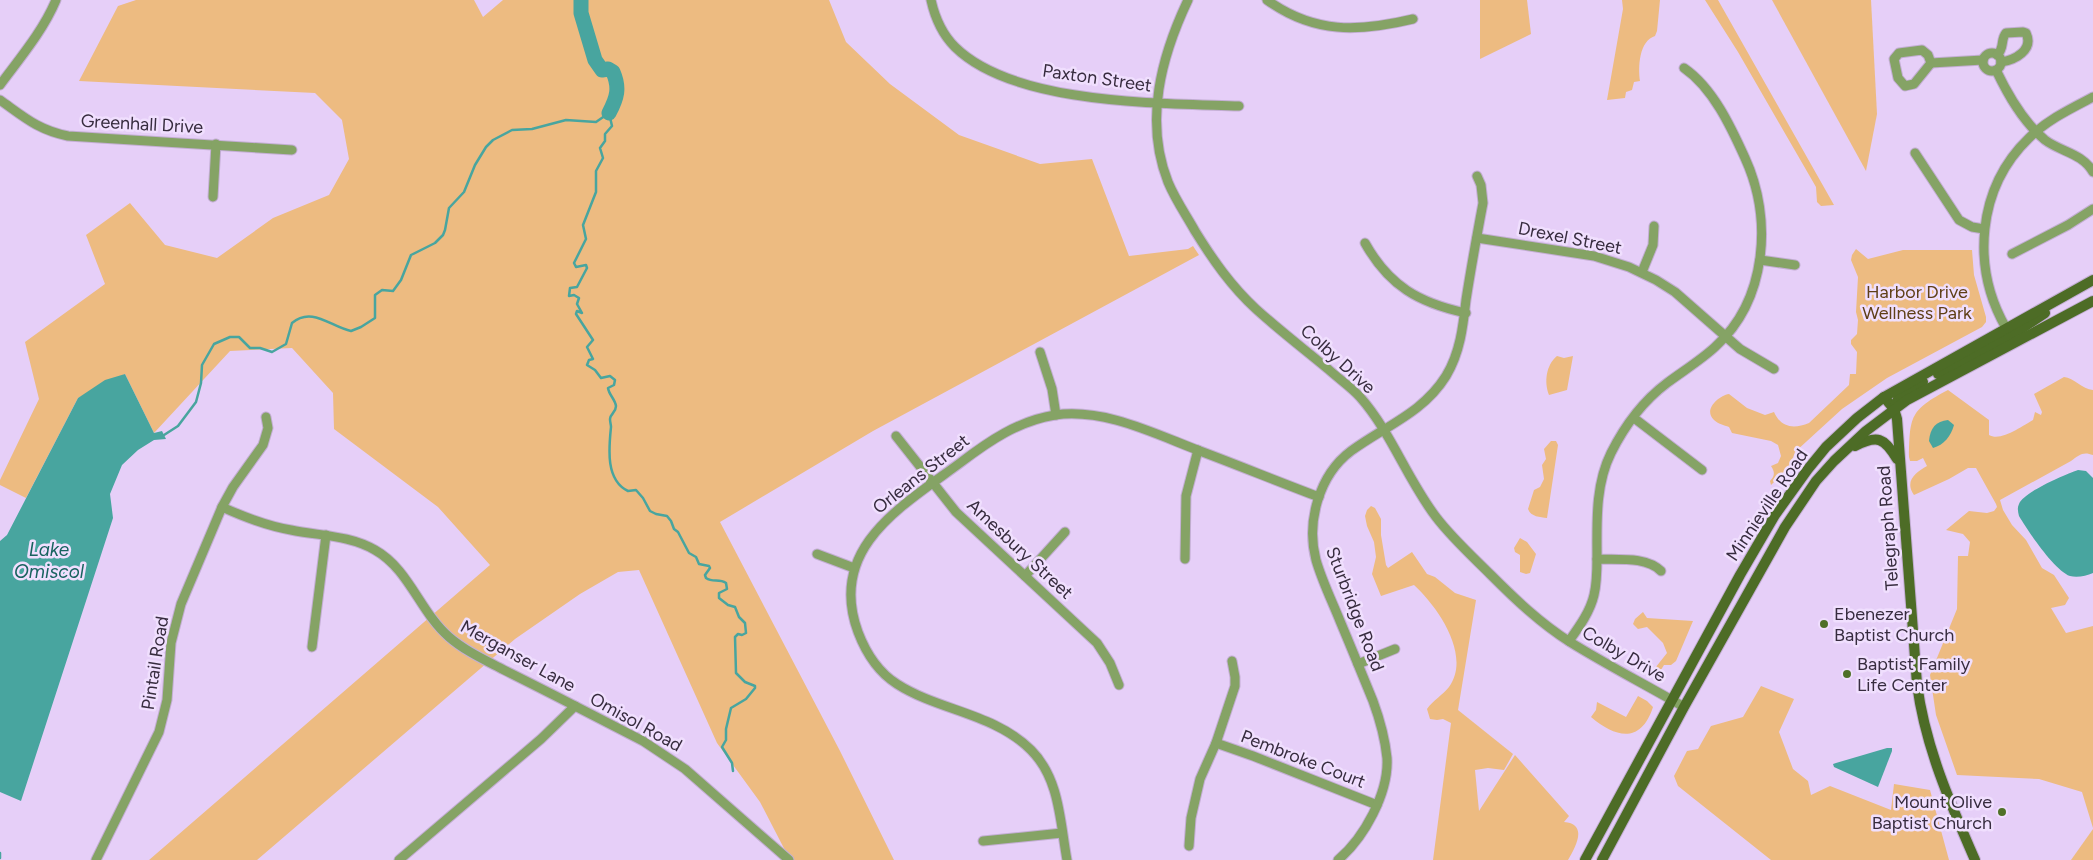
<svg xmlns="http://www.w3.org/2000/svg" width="2093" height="860" viewBox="0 0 2093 860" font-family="Figtree,sans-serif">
	<rect width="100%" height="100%" fill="#e6cff8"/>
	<g fill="#edbb81">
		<polygon points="136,0 474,0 483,17 503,0 829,0 846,42 890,84 959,135 1040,164 1092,159 1129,256 1188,249 1193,246 1199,255 873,431 720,522 840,751 894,860 790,860 760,802 717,743 639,570 618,572 580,594 515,639 257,860 149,860 490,565 438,507 334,429 333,393 292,348 230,351 154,433 125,374 78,398 26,498 0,485 0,480 39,399 25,342 105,284 86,235 130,203 165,245 217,258 273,218 329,195 349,159 342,120 315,93 79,81 118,6"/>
		<polygon points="1480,0 1527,0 1531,34 1480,59"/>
		<path d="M1622,0H1660L1657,31L1655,36C1639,41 1638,67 1640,81L1634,82L1632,90L1626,92L1625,98L1607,100L1623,9Z"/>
		<polygon points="1705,0 1718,0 1834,205 1821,206 1817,202 1816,187 1738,52"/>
		<polygon points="1772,0 1871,0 1877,114 1866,171"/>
		<path d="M1856,249L1868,259L1903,250H1972L1974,275L1986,317V322L1982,327L1887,378L1842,409L1795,452L1790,466L1771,485L1770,481C1775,476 1775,472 1771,466L1778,463L1781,456L1778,445L1771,441L1732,433L1729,427C1724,425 1718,424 1714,420C1703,410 1718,396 1729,394L1747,408L1765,415L1774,412C1781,428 1794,429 1809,423L1849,385L1850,374H1856L1857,352L1851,344V340L1857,334L1858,320L1856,312L1858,277L1851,260L1852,255Z"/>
		<path d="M1557,356L1564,358L1573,356L1567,390L1549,395C1544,382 1546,365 1557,356Z"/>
		<path d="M2064,377C2074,378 2082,389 2093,390V455C2083,451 2079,455 2071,461L2000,500L2003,510L2012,525L2026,540L2042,568L2054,575L2069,598L2065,605L2051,608L2066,633L2093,626V828L2082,792L2039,779L1957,775L1936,715L1930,675L1957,609L1958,556H1968L1970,542L1963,534L1946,530L1969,511L1987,513L1994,511L1997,507L1996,504L1976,468H1968L1949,479L1914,495C1904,481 1916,472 1927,466L1923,458L1917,461H1910L1909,457C1910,416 1910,410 1948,390L1989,420V435C2001,442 2022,426 2033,420L2035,412L2041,415L2042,412L2034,394Z"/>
		<path d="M1551,441H1556L1558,445L1547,518C1540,517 1531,517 1528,509L1534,490L1540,487L1544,479L1542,465L1546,459L1544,449Z"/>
		<path d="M1371,506L1375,508L1381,519V535L1386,565L1388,568L1412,552L1427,574L1435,577L1455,593L1476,600L1458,710L1513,754L1504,770L1488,768L1475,770L1479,811L1515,755L1569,816L1564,822C1589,824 1575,848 1568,860H1433L1451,723L1443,719L1437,720L1430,719L1427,709C1433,700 1443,695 1449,687C1472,655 1437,606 1414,585L1381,596L1372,574L1376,557L1374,542L1367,526L1365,516L1367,510Z"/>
		<polygon points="1520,538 1527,542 1536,554 1530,573 1526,574 1520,572 1520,555 1515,552 1514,548"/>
		<polygon points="1643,612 1647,618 1693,621 1676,661 1671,665 1664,665 1659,673 1655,674 1652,672 1667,653 1663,643 1647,627 1638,629 1633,624 1635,619"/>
		<polygon points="1761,686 1794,699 1779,732 1793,769 1808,781 1811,795 1830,786 1891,810 1894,784 1930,790 1949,860 1771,860 1678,786 1674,776 1687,751 1698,749 1711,726 1743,717"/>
		<path d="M1638,696L1647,701L1653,707C1641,744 1616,738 1591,717L1596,710L1597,702L1626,717Z"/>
		<polygon points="2093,829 2093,860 2071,860"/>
	</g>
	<g fill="#48a59f">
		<polygon points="125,374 154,433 162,431 166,439 154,440 138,450 122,465 110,494 113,518 21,801 0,792 0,541 7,535 78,398 105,380"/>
		<path d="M1948,420L1954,425C1951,436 1944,445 1933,448L1929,441C1930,428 1936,421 1948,420Z"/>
		<path d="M2078,470L2086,471L2093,478V573C2086,576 2077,578 2070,576C2054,570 2028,531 2019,516C2018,512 2017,508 2019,504C2024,492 2064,475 2078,470Z"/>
		<polygon points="1887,748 1892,748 1892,751 1878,787 1834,767 1833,764 1836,763"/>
	</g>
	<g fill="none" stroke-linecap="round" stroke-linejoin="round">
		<g stroke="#48a59f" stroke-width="2.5">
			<path d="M609,113L612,126L605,134V141L600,148L603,158L596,171V192L583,225L586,239L574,263L576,267L586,265L587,268L577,287L570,288L569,296L574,295L579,298L577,304L582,313L577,311L576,314L593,340L587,347L593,359L589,360L587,365L595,370L601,378L610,376L615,380L614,385L608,388C609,395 615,399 616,406C616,413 610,414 610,419C610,422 611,425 611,427C609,447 605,480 628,491L636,490L643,498L650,511L656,514L667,516L671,521L674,529L678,532L689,553L696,557L699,564L709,566L710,568L705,575L706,578C713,583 719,578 726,583L727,589L719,593V598L728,605L735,607L739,617L745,623L746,633L742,635L738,634L735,637L736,673L745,682L755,686V688L746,699L731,708L726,729V740L722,747L732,763L733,771"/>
			<path d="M164,435L178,426L196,402L201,383L202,365L214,344L230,337H239L250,348H260L272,352L286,344L292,323C312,306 331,327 351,331L361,327L375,318V295L382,290L393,291L401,280L411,255L435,243L443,235L445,230L449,208L464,192L475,165L486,147L493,140L512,130L532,129L566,120L596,122L609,113"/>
			<polyline points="0,853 0,858"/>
		</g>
		<path stroke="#48a59f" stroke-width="15" d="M581,0V13L595,60L602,70L608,69L613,72C620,88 617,98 609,113"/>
		<defs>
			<g id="minor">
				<path d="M931,0C935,18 942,34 955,47C1014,105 1160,103 1239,106"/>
				<path d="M1188,0C1161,57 1144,121 1168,182C1175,199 1186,215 1195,231C1213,260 1231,286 1256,309C1279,330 1304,349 1328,369C1339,379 1351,387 1360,397C1391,432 1407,479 1436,517C1452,538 1472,556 1491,575C1515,599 1540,623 1570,642C1607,665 1646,685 1684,707"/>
				<path d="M1267,0C1314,34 1359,32 1413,19"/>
				<polygon points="1922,50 1928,55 1931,63 1914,84 1905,86 1898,78 1894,59 1899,53"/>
				<circle cx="1992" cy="62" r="9"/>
				<path d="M1997,55C2005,48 2000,40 2006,33L2023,32L2026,33C2034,50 2015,60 2001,62"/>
				<polyline points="1931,63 1983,60"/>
				<path d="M1996,70C2008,95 2023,122 2045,140C2061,152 2082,153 2093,172"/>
				<path d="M0,85C20,58 43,31 56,0"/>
				<path d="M0,100C24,117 38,130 68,136L292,150"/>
				<polyline points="1915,153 1959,220 1972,227 1984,229"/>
				<polyline points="213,197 216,144"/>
				<polyline points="1477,238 1594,256 1629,267 1656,280 1675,292 1740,349 1774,369"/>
				<path d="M1365,243C1389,286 1419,303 1466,313"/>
				<polyline points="2012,254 2068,225 2093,209"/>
				<polyline points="1760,260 1795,265"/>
				<polyline points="1642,272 1653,245 1654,226"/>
				<path d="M2006,328C1971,267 1977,188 2029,138C2047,120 2070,109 2093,97"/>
				<polyline points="1040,352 1052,389 1056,415"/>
				<polyline points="1634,418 1702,470"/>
				<polyline points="896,436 956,512 1097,643 1110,663 1119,685"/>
				<path d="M222,507C244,517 267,526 291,530C320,536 349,535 375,550C409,569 420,612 449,637C465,651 485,660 504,670C528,682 552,694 575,706"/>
				<polyline points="817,554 854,568"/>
				<polyline points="1185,559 1186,496 1198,450"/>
				<path d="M1597,559C1617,560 1646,556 1661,571"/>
				<polyline points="1025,576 1065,532"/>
				<path d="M1569,641C1579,627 1590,612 1594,595C1597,583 1597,570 1597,557C1597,523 1595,485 1611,453C1624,427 1643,401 1667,383C1683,371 1701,360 1715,347C1767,300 1773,219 1745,158C1731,127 1713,88 1684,68"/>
				<polyline points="312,647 326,535"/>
				<polyline points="1358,664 1395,649"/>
				<polyline points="1216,743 1253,756 1377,805"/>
				<polyline points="983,841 1062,833"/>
				<polyline points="1189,846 1191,818 1200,779 1216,743 1235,686 1235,677 1232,661"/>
				<polyline points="96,860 159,732 167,700 171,643 181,604 222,507 233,487 263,445 268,428 266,417"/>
				<polyline points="399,860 541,739 575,706 643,741 685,769 789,860"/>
				<path d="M1067,860C1060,822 1060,779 1031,750C994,713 939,711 897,684C878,672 866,653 858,632C827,548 902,506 960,463C989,441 1018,421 1055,415C1105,408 1155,434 1200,451C1240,466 1279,482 1319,497"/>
				<path d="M1338,860C1364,838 1389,793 1387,758C1385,738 1380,720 1373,701C1362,674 1351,647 1340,621C1332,601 1322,581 1316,560C1306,522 1319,475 1351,451C1385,426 1423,413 1446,376C1460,353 1463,327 1466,300C1471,268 1477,235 1483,203L1481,185L1477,176"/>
			</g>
			<g id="major">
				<polyline points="1938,374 2024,327 2045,313"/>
				<path d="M1884,397L1894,409L1897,419L1917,684C1925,746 1950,803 1975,860"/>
				<polyline points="1894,409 1899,396 1923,382"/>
				<path d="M1855,446C1877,435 1884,437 1897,459"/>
				<polyline points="1585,860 1740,575 1775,515 1808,469 1826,447 1857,418 1884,397 2093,280"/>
				<polyline points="1602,860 1684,707 1785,527 1816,481 1834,461 1866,431 1907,400 2093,301"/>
			</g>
		</defs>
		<use href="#minor" stroke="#c3aed3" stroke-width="11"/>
		<use href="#major" stroke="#c3aed3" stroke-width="12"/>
		<use href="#minor" stroke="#85a365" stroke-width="9"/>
		<use href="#major" stroke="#4d6c26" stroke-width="10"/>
	</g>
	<g fill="#4f7027" stroke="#f0dffe" stroke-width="2">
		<circle cx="1824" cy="624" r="5"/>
		<circle cx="1847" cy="674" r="5"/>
		<circle cx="2002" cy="812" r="5"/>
	</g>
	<g text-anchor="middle" stroke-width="5" stroke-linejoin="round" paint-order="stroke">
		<g font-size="18" fill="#372c3f" stroke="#f0dffe">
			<text transform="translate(1097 78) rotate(8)" y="6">Paxton Street</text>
			<text transform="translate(142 124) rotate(3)" y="6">Greenhall Drive</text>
			<text transform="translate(1570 238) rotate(11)" y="6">Drexel Street</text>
			<text transform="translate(1338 359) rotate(42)" y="6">Colby Drive</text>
			<text transform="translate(921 474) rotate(-38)" y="6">Orleans Street</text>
			<text transform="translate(1767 505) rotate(-56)" y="6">Minnieville Road</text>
			<text transform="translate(1888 528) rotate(-94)" y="6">Telegraph Road</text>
			<text transform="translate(1020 549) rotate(43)" y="6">Amesbury Street</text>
			<text transform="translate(1355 609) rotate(69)" y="6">Sturbridge Road</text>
			<text transform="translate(1624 654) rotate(30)" y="6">Colby Drive</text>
			<text transform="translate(518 656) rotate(29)" y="6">Merganser Lane</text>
			<text transform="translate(155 663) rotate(-81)" y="6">Pintail Road</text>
			<text transform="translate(636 722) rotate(29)" y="6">Omisol Road</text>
			<text transform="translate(1303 759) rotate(21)" y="6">Pembroke Court</text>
		</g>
		<g font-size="18" fill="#5f3f17" stroke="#f0dffe">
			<text x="1917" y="298">Harbor Drive<tspan x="1917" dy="21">Wellness Park</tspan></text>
		</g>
		<g font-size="18" fill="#372c3f" stroke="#f0dffe" text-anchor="start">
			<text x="1834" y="620">Ebenezer<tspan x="1834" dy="21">Baptist Church</tspan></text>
			<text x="1857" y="670">Baptist Family<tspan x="1857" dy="21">Life Center</tspan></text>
			<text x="1992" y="808" text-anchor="end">Mount Olive<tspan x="1992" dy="21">Baptist Church</tspan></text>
		</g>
		<g font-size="19" font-style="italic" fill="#18635f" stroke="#f0dffe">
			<text x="49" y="556">Lake<tspan x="49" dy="22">Omiscol</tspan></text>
		</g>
	</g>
</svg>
